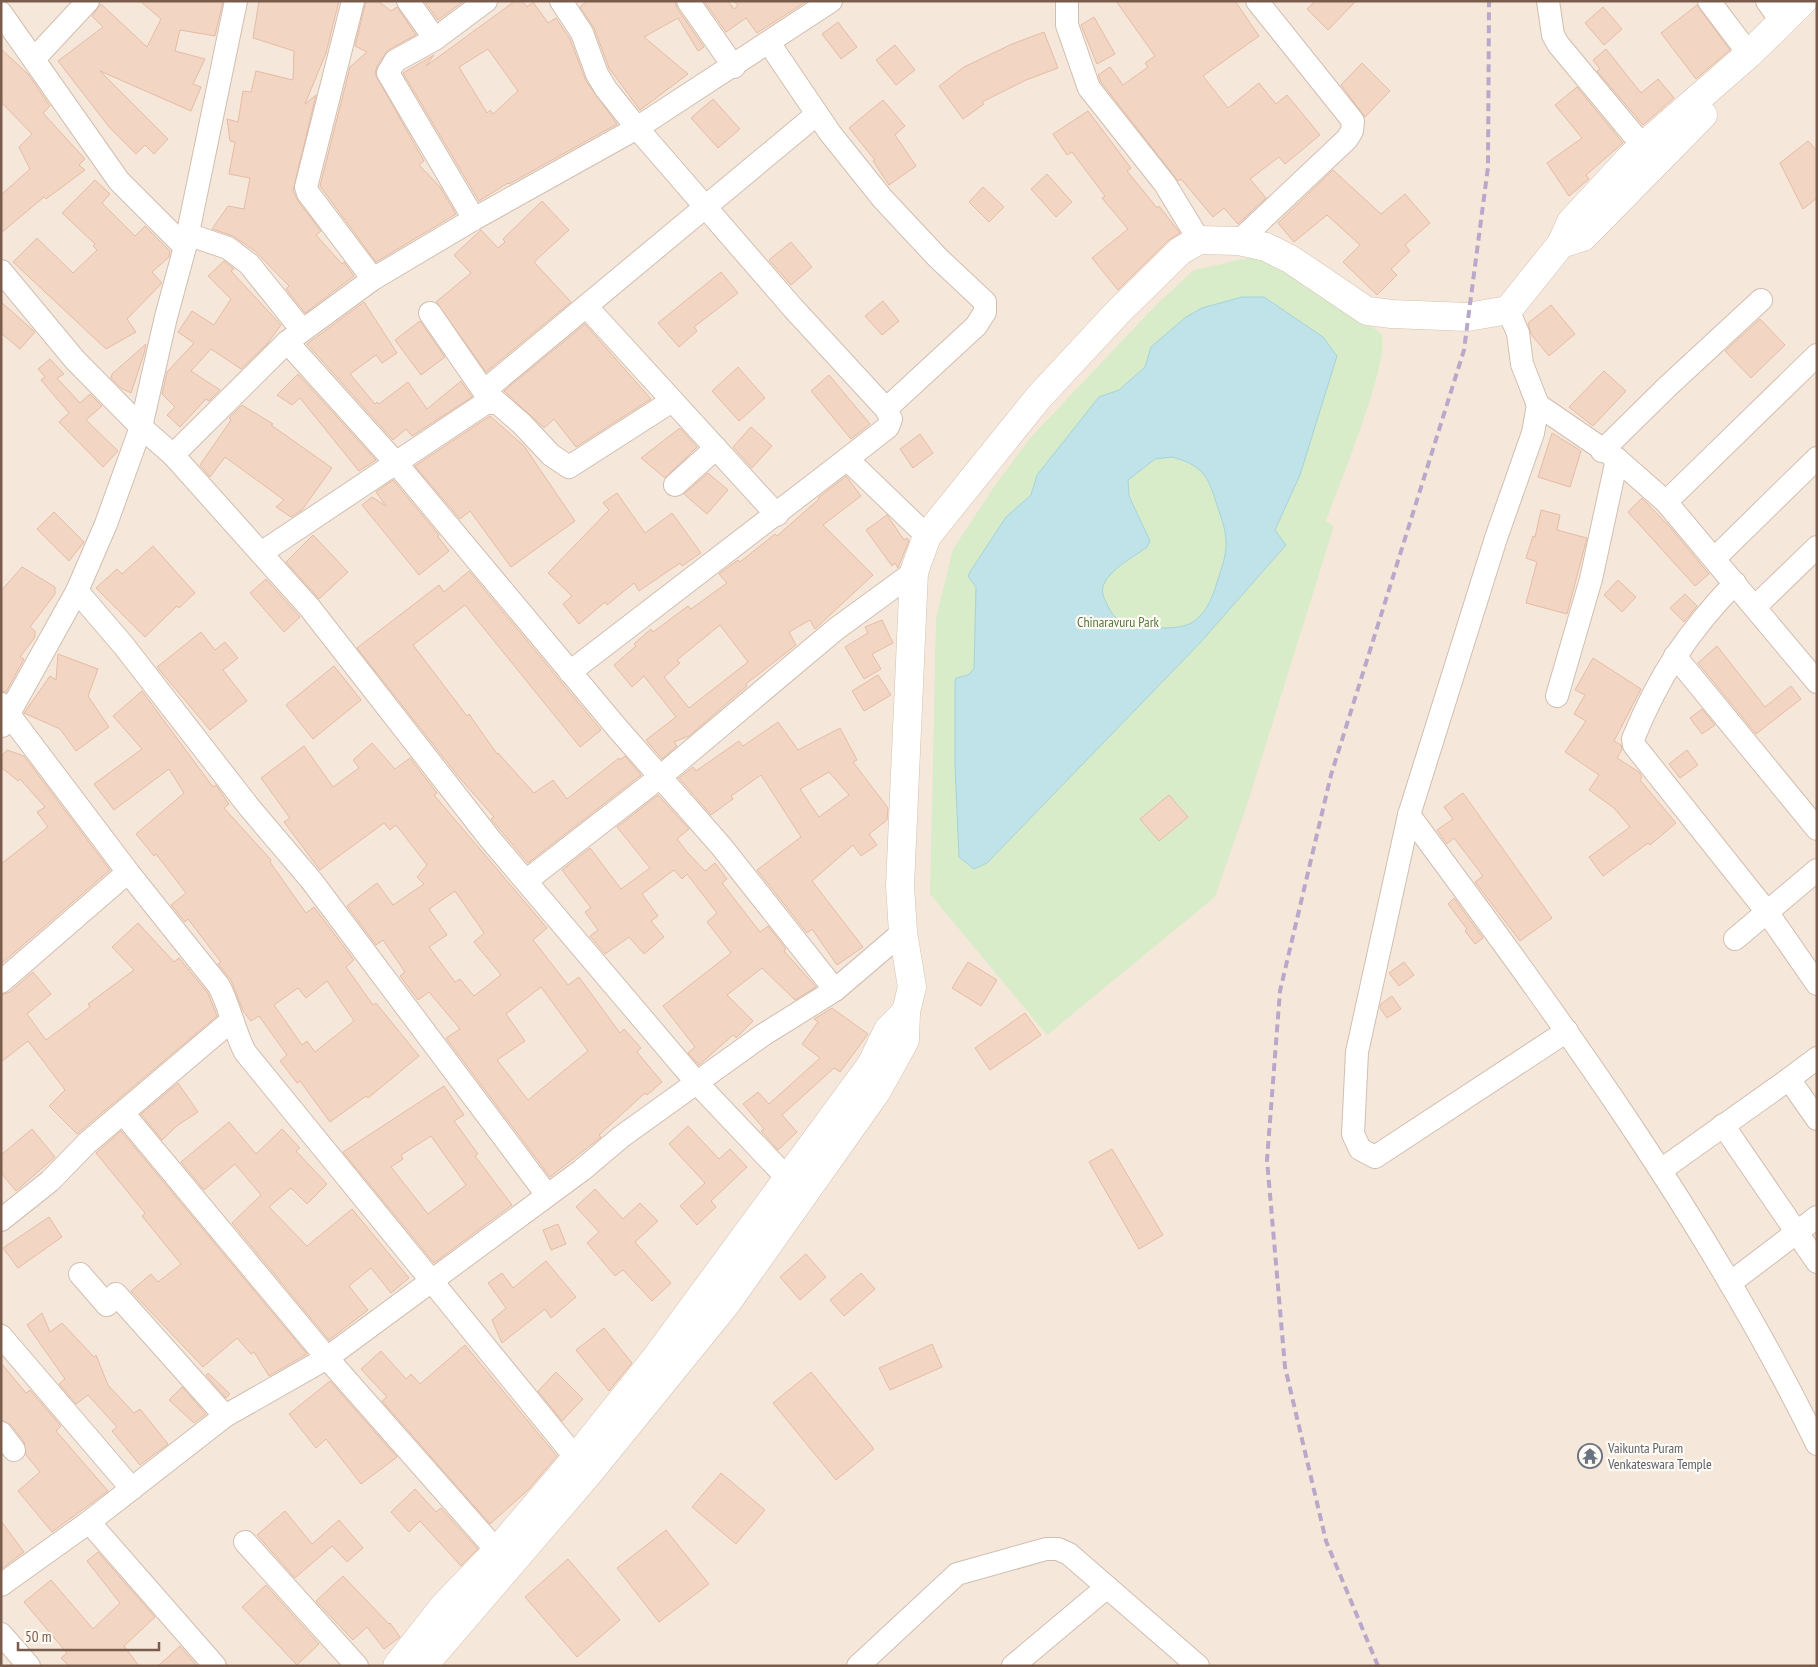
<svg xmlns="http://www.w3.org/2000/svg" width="1818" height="1667" viewBox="0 0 1818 1667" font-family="'PT Sans Narrow',sans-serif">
	<rect width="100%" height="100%" fill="#fdf6ec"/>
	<rect fill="#f5e8da" x="1" y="1" width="1816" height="1665"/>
	<path fill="#d8ecc9" d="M1265,254L1381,333C1393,356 1337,490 1326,521L1334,526L1247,805L1215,897L1047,1035L930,894L936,618L953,549L996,484L1031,437L1156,305L1194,270Z"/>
	<path fill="#bfe3e8" stroke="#a5d3da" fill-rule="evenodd" d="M1242,297H1264L1323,337L1337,356L1300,475L1275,530L1286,545L1199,644L987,863L974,869L959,857L955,766V681L956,678L968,675L974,669L976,587L968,576L970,572L1006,517L1031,495L1037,475L1099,397L1119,390L1145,367L1151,347L1186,317L1202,308ZM1172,457C1210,467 1209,483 1221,517C1229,541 1227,553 1219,576C1214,592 1209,611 1193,622C1178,632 1131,629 1116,618C1112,614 1108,607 1106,602C1103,596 1101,591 1104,584C1111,568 1134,557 1147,547L1150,541L1129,496L1128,480L1155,459Z"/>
	<g fill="#f3d5c3" stroke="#e6bba3" fill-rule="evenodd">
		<polygon points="140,1 223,1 215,36 180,30 175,51 205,59 193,84 201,87 191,111 100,71 168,139 154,154 145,145 136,154 110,128 58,61 103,27 92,16 101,4 147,47 161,19"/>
		<polygon points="259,1 339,1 326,53 305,104 316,95 293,191 298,201 321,231 316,235 342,264 344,262 354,276 305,313 286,289 289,286 255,251 233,236 212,229 228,206 244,209 250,178 229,174 235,142 230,141 227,119 238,122 243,91 251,92 256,71 293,80 294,51 253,38"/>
		<polygon points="366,1 378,1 391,11 397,7 416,35 388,50 377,66 375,74 424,161 419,165 440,187 456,214 376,262 320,186 350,67 367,52 355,46"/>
		<polygon points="427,1 464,1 438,20 425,2"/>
		<path d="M515,1H522L527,7L533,2L548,23L556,18L570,39L586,81L617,124L509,184L508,183L479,201L403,73L434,55L426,66ZM488,49L518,91L493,114L490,110L487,113L459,67Z"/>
		<polygon points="587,1 675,1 677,8 704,47 698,51 678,18 644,37 688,74 640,110 609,68 594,28 580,7"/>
		<polygon points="704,1 728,1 734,9 738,6 734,1 807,1 757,33 746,18 726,32"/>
		<polygon points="1116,1 1235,1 1259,36 1203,76 1228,108 1259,83 1276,104 1287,95 1320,135 1285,164 1279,157 1250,179 1266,198 1238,224 1224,208 1213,217 1181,179 1178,181 1101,82 1098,75 1110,67 1123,85 1148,67 1145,63 1155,56"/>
		<polygon points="1315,1 1356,1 1328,30 1307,9"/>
		<polygon points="1697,5 1730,50 1696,79 1661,33"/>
		<polygon points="1603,7 1622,29 1604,45 1585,23"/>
		<polygon points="1094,17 1115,54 1097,64 1081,25"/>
		<polygon points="838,22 857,47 841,59 822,34"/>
		<polygon points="1044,32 1058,68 1026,80 982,102 984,104 963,119 939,86 964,67 1012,44"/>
		<polygon points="895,45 915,70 896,85 876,60"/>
		<polygon points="1,49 28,74 50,106 43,113 85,159 79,165 85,170 46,199 44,197 1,233 1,195 30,169 19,147 32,134 1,102"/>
		<polygon points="1606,49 1641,93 1658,79 1674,98 1643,125 1597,71 1600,69 1593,60"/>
		<polygon points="1362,63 1390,91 1365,117 1341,85"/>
		<polygon points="1577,87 1623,143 1586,175 1589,179 1569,196 1547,163 1582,138 1555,105"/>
		<polygon points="713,99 740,129 718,148 691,118"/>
		<polygon points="883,100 905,126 895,135 916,166 889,185 873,161 875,160 849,128"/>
		<polygon points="1088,111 1131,168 1127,171 1157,208 1159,206 1180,233 1169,240 1118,290 1092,258 1128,229 1102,198 1105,196 1072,152 1067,155 1053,134"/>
		<polygon points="1808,141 1817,151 1817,198 1803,209 1780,163"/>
		<polygon points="1333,170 1381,214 1405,194 1430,223 1405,245 1410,251 1391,269 1397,275 1377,295 1343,262 1360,245 1327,215 1294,242 1278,223"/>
		<polygon points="1047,174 1072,202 1056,217 1031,189"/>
		<polygon points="95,180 110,194 102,203 135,236 145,226 170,251 169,257 152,272 162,283 127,319 136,332 106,349 13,262 37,238 73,273 97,250 93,246 95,244 62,213"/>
		<polygon points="983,187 1004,207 989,222 969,202"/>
		<polygon points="542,201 569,230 534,262 571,302 486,372 436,302 471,273 454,255 481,230 498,248 505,242 503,239"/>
		<polygon points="791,242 812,267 791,285 769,260"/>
		<polygon points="224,261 234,269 231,271 281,325 267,344 241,369 211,349 191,371 220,390 209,401 206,399 180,427 167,415 175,407 162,394 167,372 194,343 178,332 192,311 214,325 231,299 208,276"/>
		<polygon points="721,272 738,293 694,327 697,331 679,347 658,323"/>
		<polygon points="883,301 899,321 882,335 865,316"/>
		<polygon points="1,302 35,332 20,349 1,333"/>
		<polygon points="364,302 397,353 382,363 376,355 350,374 375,404 377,402 379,404 408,382 427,409 461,381 472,397 412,436 406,429 393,440 307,344"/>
		<polygon points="1551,305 1575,334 1549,356 1531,334 1528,323"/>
		<polygon points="1760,319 1785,345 1751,378 1725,351"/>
		<polygon points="420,321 445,357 421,375 395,340"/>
		<polygon points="585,324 651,399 576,447 554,419 544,428 504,391"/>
		<polygon points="146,344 144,354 131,393 121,388 111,378 112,374"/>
		<polygon points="50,359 64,374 57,378 80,403 90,394 102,406 86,420 118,451 103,467 59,422 69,413 41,380 45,377 38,369"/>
		<polygon points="738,367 765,398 739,421 712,391"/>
		<polygon points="1604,371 1626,391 1593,426 1569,407"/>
		<polygon points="298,374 376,460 359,471 300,398 292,405 277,395"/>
		<polygon points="829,375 870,424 851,439 811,391"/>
		<polygon points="242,405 273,424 271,425 332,468 302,510 291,517 276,507 284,500 225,457 210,477 200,465 231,420 229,418"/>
		<polygon points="490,416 524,446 575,521 511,567 470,511 460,519 415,466"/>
		<polygon points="751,427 772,446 752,468 733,447"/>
		<polygon points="680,428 697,447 665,478 641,458"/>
		<polygon points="1552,433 1581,451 1570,487 1538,477"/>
		<polygon points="920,434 933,453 913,468 900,449"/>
		<polygon points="708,473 728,490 707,514 684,494"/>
		<path d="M846,476L861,496L823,525L873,575L815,629L810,620L789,632L796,645L746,684L747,686L689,736L674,742L677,746L662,759L646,740L676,717L644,676L632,687L614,665L636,646L634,644L651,629L653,632L688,606L691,609L727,583L719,574L738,560L740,562L775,534L777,536L819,499L818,498ZM720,625L748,662L689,708L664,677L680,663L677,660Z"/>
		<polygon points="393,480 439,535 438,537 449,551 419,575 362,505 372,497 386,506 376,492"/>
		<polygon points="617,493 645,533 672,513 701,553 682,566 680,563 639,591 634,583 607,605 605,602 579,624 563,604 572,596 548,573 609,510 603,503"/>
		<polygon points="1642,498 1670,527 1709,574 1695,586 1628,512"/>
		<polygon points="1541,510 1560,515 1557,530 1587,538 1567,614 1526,603 1537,562 1526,558 1533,536 1535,537"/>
		<polygon points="54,512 84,542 69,561 37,529"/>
		<polygon points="887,515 904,540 907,538 909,541 898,568 895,563 892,566 866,530"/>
		<polygon points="313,535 348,572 319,599 286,562"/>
		<polygon points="153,546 195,593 179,608 177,606 145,637 96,588 117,569 122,574"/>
		<polygon points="22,567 55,587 55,594 30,627 35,631 35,637 20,657 24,659 6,692 1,691 1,591"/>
		<polygon points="469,571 601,730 580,747 465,605 413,645 467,716 469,714 497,754 498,753 534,793 553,780 567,799 619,758 620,760 625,756 641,775 528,863 491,819 494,817 458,776 357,648 439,585 444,592"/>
		<polygon points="266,579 300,617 284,632 250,593"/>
		<polygon points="1618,580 1636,597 1622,612 1604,595"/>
		<polygon points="1685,594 1697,606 1684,622 1670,608"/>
		<polygon points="882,620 893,643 872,654 881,669 864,679 845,647 868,633 865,627"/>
		<polygon points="201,632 215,650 225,642 238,658 223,670 247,701 210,730 157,667"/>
		<polygon points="1717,646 1765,707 1791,686 1801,699 1756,734 1698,663"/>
		<polygon points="58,654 98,669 88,696 109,727 76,751 60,729 24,713 50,676 56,680"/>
		<polygon points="1593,658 1641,689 1614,741 1621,745 1622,749 1617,758 1639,772 1642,777 1640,780 1676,823 1650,845 1648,843 1603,876 1589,857 1630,827 1614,808 1589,790 1599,775 1565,752 1586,721 1574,714 1585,695 1575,690"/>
		<polygon points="334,666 361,700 313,739 286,705"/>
		<polygon points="878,675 891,695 864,711 852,691"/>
		<path d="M142,691L213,787L216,785L229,804L224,808L271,860L270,862L306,913L314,907L354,960L346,967L373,1005L376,1003L419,1056L368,1098L366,1096L330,1122L300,1081L297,1083L280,1061L287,1055L259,1016L251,1021L243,1011L231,980L218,964L221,962L188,919L185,922L171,905L186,893L156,854L154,856L136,834L184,793L169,769L114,810L94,784L142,749L113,716ZM327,981L354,1021L315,1052L307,1041L302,1045L274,1005L298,988L306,998Z"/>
		<polygon points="1702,709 1715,725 1702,734 1690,718"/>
		<path d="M778,722L798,750L840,728L857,760L853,762L888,808L887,820L869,834L877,845L861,856L853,845L812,881L863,947L837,965L812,929L807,933L757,870L801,837L761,775L731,796L733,799L711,815L679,778L693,767L696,771L739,741L743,746ZM829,772L849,795L819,817L800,789Z"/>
		<path d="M372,743L395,769L410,758L437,793L434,795L547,928L533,940L568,985L579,977L620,1033L624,1029L641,1048L637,1052L662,1082L647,1095L645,1093L599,1135L601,1137L550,1177L446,1038L460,1029L429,992L418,1000L400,976L405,972L383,940L376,945L347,906L377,883L393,905L424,884L417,877L427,865L396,825L390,830L384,823L320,870L284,822L290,818L261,778L304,746L333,787L359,768L353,760ZM455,891L484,933L474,942L501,975L474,996L460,979L455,982L429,947L447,935L429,909ZM541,987L588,1051L528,1100L497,1060L525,1041L506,1014Z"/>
		<polygon points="7,750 24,756 110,870 1,964 1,864 48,827 37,812 45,807 20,779 18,781 1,767 1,757"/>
		<polygon points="1687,750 1698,765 1680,778 1669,764"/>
		<polygon points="1463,793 1552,918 1520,941 1475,882 1483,876 1454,838 1447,844 1437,830 1453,819 1444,807"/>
		<polygon points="658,795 689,829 677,839 688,853 705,871 715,863 727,879 722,883 760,932 768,926 786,949 784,951 816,987 795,1000 762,968 727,995 753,1021 736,1038 733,1035 699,1065 688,1053 695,1047 663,1006 731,953 707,922 717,913 687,874 682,879 674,870 642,894 658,916 651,921 664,937 644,954 629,937 605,954 590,936 598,930 585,912 591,908 562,870 590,848 621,889 650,868 617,827"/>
		<polygon points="1169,795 1188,817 1159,841 1140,819"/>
		<polygon points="1454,898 1483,938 1475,944 1465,931 1467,929 1448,904"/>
		<polygon points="138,923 174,962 179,958 208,993 217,1016 77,1134 49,1106 65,1090 28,1041 1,1062 1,995 10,992 33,972 51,994 27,1014 46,1040 90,1007 88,1004 134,970 112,947"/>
		<polygon points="968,962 997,980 981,1006 952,988"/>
		<polygon points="1404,962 1414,975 1399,986 1389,973"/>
		<polygon points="1392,996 1401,1009 1387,1018 1380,1008 1381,1004"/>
		<polygon points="832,1008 868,1034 840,1072 834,1068 782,1115 797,1132 778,1150 761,1131 764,1129 743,1104 758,1092 769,1104 820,1058 802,1044 818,1022 814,1019"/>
		<polygon points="1025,1013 1041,1035 990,1070 975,1048"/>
		<polygon points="178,1083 198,1112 178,1125 162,1140 141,1114"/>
		<path d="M444,1086L464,1115L454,1121L478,1154L475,1156L512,1205L434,1263L343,1152ZM431,1136L466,1185L428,1214L391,1167L403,1159L401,1155Z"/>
		<polygon points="229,1122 256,1154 282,1129 300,1148 296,1151 327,1184 307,1204 291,1188 269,1207 307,1246 352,1209 409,1278 391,1293 371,1268 349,1286 368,1310 329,1340 232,1223 261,1195 235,1164 204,1190 181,1162"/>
		<polygon points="688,1126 719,1159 730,1149 747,1167 711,1201 716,1207 697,1225 680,1206 705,1183 669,1144"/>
		<polygon points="32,1129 55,1157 16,1191 1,1173 1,1155"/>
		<polygon points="121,1131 307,1354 269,1376 254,1352 251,1354 237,1338 203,1367 131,1291 151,1274 158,1282 181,1264 142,1216 145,1213 96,1153"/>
		<polygon points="1112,1149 1163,1235 1139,1249 1089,1162"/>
		<polygon points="595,1189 623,1219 640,1203 658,1221 635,1242 671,1283 652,1301 623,1270 615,1276 587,1243 599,1232 576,1207"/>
		<polygon points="49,1217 62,1237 18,1268 3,1248"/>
		<polygon points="558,1224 566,1244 551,1250 543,1230"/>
		<polygon points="806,1254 826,1277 800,1300 780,1277"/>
		<polygon points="546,1261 576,1297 551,1318 545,1309 502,1343 492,1320 506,1308 488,1283 502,1273 513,1288"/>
		<polygon points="861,1273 875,1289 844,1316 830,1300"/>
		<polygon points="42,1313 50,1332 62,1323 94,1357 96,1355 108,1385 134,1413 140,1409 168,1444 140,1465 112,1431 117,1427 88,1395 76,1404 59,1384 65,1379 27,1325"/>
		<polygon points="604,1328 632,1363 609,1391 576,1350"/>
		<polygon points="932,1344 942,1367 890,1390 879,1368"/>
		<polygon points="465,1345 557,1456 528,1490 490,1524 382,1401 387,1397 361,1369 381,1351 406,1379 411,1374 420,1384"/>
		<polygon points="1,1363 26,1393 30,1390 61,1426 56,1431 108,1491 52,1532 18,1491 40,1472 26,1455 24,1442 11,1425 1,1420"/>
		<polygon points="556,1372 583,1399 562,1421 538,1391"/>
		<polygon points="811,1372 874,1449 836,1480 773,1403"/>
		<polygon points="208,1373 230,1394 226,1398 206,1375"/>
		<polygon points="330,1381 397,1457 361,1484 326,1439 316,1448 289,1414"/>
		<polygon points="182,1387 206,1414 194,1423 169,1400"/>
		<polygon points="721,1473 765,1510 736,1544 692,1507"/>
		<polygon points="415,1489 436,1512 441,1508 478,1549 461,1566 420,1521 409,1532 391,1512"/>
		<polygon points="285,1511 312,1544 339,1520 363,1548 347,1562 332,1546 295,1578 257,1535"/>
		<polygon points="1,1521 24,1552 1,1569"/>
		<polygon points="666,1530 709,1584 659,1622 617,1568"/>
		<polygon points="98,1552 155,1617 124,1646 139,1666 69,1666 61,1658 67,1653 24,1602 51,1580 93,1629 120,1603 87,1561"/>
		<polygon points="568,1559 620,1620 577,1657 525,1597"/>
		<polygon points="343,1576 389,1624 390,1623 400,1637 384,1649 367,1627 353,1640 316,1601"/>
		<polygon points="266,1585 319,1644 297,1665 242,1607"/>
		<polygon points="180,1646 197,1666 158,1666"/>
	</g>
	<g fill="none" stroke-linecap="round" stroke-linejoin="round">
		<defs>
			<g id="street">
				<polyline points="353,1 306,187 308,193 373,279"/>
				<polyline points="408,1 435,39"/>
				<polyline points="561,1 582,33 597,74 606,89 637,128 793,308 886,409 891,419 888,427 847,459 927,536"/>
				<polyline points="688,1 734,67"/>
				<polyline points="1067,1 1067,25 1089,88 1165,184 1199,240"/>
				<polyline points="1548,1 1553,35 1558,44 1642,145"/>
				<polyline points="1709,1 1749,54"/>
				<polyline points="1767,1 1781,21"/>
				<polyline points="1,13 119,181 185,247 166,317 141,427 106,524 77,591 2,726"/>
				<polyline points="769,43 830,133 882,198 938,258 985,302 985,312 976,326 886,409"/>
				<polyline points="34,59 88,1"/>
				<polyline points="474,219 388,73 395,61 435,39 486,1"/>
				<polyline points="187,234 228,248 249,264 302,330"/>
				<polyline points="1239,241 1347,139 1352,131 1353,121 1257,1"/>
				<polyline points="185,247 236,1"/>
				<polyline points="1,271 75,360 141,427 173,455 310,608 490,839 697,1083 788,1179"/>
				<polyline points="586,306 777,515"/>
				<polyline points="1508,310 1518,333 1522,364 1538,405 1617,459 1666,502 1817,682"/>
				<polyline points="430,313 492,403"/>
				<polyline points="287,342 396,463 618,729 721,846 835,990"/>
				<polyline points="672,401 569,467 551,455 522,424 484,391 817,114"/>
				<path d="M1538,405L1533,433L1496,538L1409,815C1558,1016 1707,1219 1817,1444"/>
				<polyline points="1602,451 1668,386 1761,300"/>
				<polyline points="173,455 287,342 373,279 474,219 637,128 831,1"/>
				<polyline points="675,485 716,448"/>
				<polyline points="1666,502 1817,355"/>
				<polyline points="261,553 490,400"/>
				<polyline points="1715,558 1817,458"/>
				<path d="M1735,583C1688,632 1659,675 1633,739L1634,745L1767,912L1817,984"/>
				<polyline points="77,591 124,646 249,807 311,880 547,1195"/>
				<polyline points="1755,607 1817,547"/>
				<polyline points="1675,656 1817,829"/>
				<polyline points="570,672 847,459"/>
				<polyline points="1557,696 1591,579 1617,459"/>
				<path d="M1,704L128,872L219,986C230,1007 234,1031 245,1052L576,1458"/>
				<polyline points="1409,815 1357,1052 1353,1134 1360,1149 1375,1157 1567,1031"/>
				<polyline points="526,881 660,777 836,629 914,572"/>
				<polyline points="1735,939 1817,870"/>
				<polyline points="1,982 128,872"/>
				<polyline points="1817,1058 1789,1079 1817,1119"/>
				<polyline points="123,1113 327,1358 497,1551"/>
				<polyline points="1723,1125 1817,1262"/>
				<polyline points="1661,1170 1789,1079"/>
				<polyline points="1,1220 50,1181 87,1143 232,1020"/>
				<polyline points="80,1274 107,1305 116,1294 225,1416"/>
				<polyline points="1730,1283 1817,1217"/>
				<polyline points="1,1336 132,1489"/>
				<polyline points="1,1433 14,1450"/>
				<polyline points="89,1522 215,1666"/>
				<polyline points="245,1542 357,1666"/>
				<polyline points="1,1585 89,1522 225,1416 327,1358 582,1170 621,1137 763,1035 835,990 903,932"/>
				<polyline points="1,1634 29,1666"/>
				<polyline points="858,1666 957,1574 1046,1549 1058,1549 1069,1554 1198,1666"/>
				<polyline points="1013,1666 1107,1587"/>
			</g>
			<g id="secondary">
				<polyline points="1561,244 1583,237 1703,115"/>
				<polyline points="397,1666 444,1606 497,1551 576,1458 655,1359 871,1065 888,1030 906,1012"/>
				<polyline points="423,1666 588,1474 726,1304 877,1091 905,1040 906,1012 912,987 903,932 900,886 914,572 927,536 1039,397 1118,312 1180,251 1199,240 1239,241 1266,247 1290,259 1367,311 1392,314 1468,317 1508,310 1561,244 1571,222 1633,155 1749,54 1803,1"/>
			</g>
		</defs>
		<use href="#street" stroke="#d1beb0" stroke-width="24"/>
		<use href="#secondary" stroke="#d6c0b0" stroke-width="29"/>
		<use href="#street" stroke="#fff" stroke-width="22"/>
		<use href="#secondary" stroke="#fff" stroke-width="28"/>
		<polyline stroke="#b9a8c9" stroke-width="4" stroke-dasharray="8 5" stroke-linecap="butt" points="1378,1666 1326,1541 1285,1367 1267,1160 1280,991 1331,775 1464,350 1488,167 1489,1"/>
	</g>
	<defs>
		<symbol id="temple-ring" viewBox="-11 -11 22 22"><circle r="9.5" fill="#fffaf3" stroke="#6b7280" stroke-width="1.5"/><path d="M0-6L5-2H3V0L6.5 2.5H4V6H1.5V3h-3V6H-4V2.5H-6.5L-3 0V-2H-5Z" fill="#6b7280"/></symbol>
	</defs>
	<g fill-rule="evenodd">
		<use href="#temple-ring" x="1576" y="1442" width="28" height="28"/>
	</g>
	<g text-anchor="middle" stroke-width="4.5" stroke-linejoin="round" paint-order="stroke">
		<g font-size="14" fill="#537a41" stroke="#fffaf3">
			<text x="1118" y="627">Chinaravuru Park</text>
		</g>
		<g font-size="14" fill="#5b616d" stroke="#fffaf3" text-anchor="start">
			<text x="1608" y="1453">Vaikunta Puram<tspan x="1608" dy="16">Venkateswara Temple</tspan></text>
		</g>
	</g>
	<rect width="1818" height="1667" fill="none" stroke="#7a5c4d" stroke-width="5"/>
	<path d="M18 1642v8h141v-8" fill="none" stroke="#7a5c4d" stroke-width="2.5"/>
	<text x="25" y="1642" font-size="15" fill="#7a5c4d" stroke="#fffaf3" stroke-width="4" paint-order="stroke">50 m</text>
</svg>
